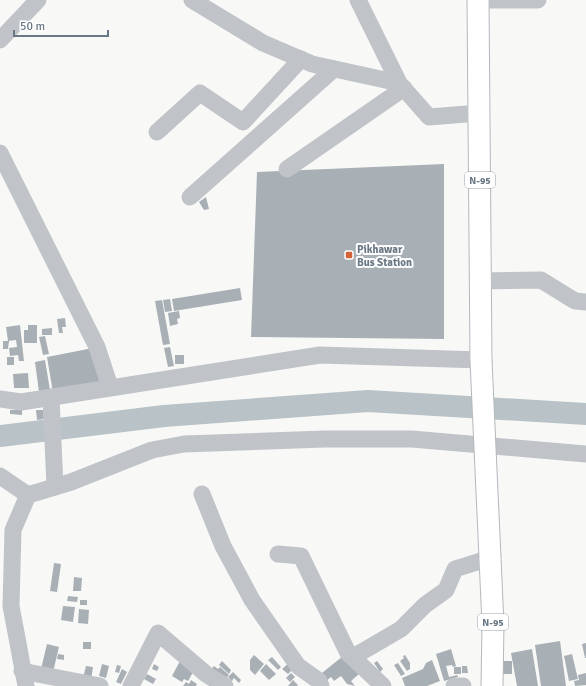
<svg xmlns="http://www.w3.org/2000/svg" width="586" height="686" viewBox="0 0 586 686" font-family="Signika,sans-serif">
	<rect width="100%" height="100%" fill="#f8f9f6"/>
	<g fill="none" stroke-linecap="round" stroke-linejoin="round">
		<polyline stroke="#b9c3c7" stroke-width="22" points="0,436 164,416 368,401 586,414"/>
	</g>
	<g fill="#a8afb5">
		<polygon points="444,164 444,339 251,337 257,172"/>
		<polygon points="206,197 209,209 204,210 199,202"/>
		<polygon points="240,288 242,300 174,311 172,299"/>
		<polygon points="170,299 172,311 165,312 163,300"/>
		<polygon points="162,300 170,344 163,345 155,301"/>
		<polygon points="179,311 180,318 177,319 178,324 170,326 168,313"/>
		<polygon points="65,318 66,327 62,327 63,333 59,333 57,319"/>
		<polygon points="20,325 24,361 19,361 18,355 10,356 9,348 17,347 16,340 8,341 6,327"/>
		<polygon points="28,325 37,325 37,343 24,343 24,330 28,330"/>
		<polygon points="52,328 52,335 42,335 42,329"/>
		<polygon points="45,336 49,354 43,355 39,337"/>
		<polygon points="3,341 9,341 8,349 3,349"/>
		<polygon points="170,347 174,366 168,367 164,348"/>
		<polygon points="93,348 100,384 53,393 47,357"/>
		<rect x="175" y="355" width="9" height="9"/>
		<rect x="7" y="357" width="7" height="8"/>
		<polygon points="45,360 50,390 39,392 35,362"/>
		<polygon points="28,373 29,388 14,388 13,374"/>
		<polygon points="10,410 22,410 22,415 10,414"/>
		<polygon points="36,410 43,410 44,419 37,420"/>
		<polygon points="54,563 61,564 57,592 50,591"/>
		<polygon points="74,577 82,578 81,591 73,591"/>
		<polygon points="68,596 78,597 77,602 67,601"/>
		<rect x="80" y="600" width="7" height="5"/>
		<polygon points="63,606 75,607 73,622 61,620"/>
		<polygon points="79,609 89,610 88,624 78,623"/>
		<polygon points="560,641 566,686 541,686 535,645"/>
		<rect x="83" y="642" width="8" height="7"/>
		<polygon points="586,643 586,658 585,658 582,644"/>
		<polygon points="47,644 59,647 53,672 41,669"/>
		<polygon points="451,649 456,666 453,667 452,665 446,666 449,677 457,675 458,677 444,681 436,654"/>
		<polygon points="532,649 538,686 517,686 511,653"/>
		<polygon points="58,654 64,655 64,660 57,659"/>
		<polygon points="572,654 578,679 569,681 564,656"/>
		<polygon points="254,655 264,664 255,675 250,670 250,660"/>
		<polygon points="405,655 410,663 410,669 407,671 400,661 404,658 403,656"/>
		<polygon points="343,656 359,674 351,681 355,686 347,684 341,676 334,681 331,677 326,681 317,677"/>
		<polygon points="272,657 281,667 278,670 268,660"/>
		<polygon points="181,659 196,667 188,681 184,679 182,682 172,676"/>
		<polygon points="432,660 440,681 427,686 405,686 402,678 423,669 426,663"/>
		<polygon points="222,661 231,670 229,674 219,665"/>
		<polygon points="291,661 296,666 288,674 282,669"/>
		<polygon points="377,661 383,669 380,672 374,663"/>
		<polygon points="501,661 512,661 512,674 502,674"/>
		<polygon points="398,663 405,674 401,676 394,665"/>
		<polygon points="102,664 109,666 106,678 99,676"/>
		<polygon points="154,664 159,667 157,671 152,669"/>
		<polygon points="266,664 276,674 269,680 260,671"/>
		<polygon points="117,665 121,666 119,673 115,672"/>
		<polygon points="86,666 93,667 91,680 83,678"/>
		<polygon points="214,666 218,669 220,667 229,675 221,683 209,672"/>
		<polygon points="462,666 467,666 468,673 462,673"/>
		<rect x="454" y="667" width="7" height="7"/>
		<polygon points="122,669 127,672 121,684 116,682"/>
		<polygon points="233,672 241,680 239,683 234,678 232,681 228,677"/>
		<polygon points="291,673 295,677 290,682 286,678"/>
		<polygon points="586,673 586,685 575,686 574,681 579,680 578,675"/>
		<polygon points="147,674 156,679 153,684 144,679"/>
		<polygon points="191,680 197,684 196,686 183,686 186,682 189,684"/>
		<polygon points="293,680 298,685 297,686 288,686"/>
	</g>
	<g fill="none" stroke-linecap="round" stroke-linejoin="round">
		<defs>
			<g id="major">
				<polyline points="478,0 481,360"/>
				<polyline points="490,558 493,625 492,686"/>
			</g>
		</defs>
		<use href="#major" stroke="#b4b8bc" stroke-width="23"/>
		<g stroke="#c0c4c8" stroke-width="17">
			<polyline points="192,0 263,43 312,64 399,83 429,117 479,113"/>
			<polyline points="358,0 399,83"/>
			<polyline points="478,0 538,0"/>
			<polyline points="0,40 38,0"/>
			<polyline points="157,132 200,93 243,122 301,59"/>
			<polyline points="0,153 97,347 110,387"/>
			<polyline points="287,169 404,88"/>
			<polyline points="190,197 334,69"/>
			<polyline points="480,281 541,280 575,301 586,302"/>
			<polyline points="51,397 55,487"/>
			<polyline points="0,399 21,402 320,355 481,360"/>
			<polyline points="0,476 28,495"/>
			<polyline points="202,494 223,546 252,600 298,666 319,681 321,686"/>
			<polyline points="278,554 301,556 348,653 383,686"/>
			<polyline points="353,657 401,629 425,605 446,590 455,569 490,558"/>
			<polyline points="22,671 100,686"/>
			<polyline points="26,686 11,606 13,530 28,495 71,482 152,450 184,444 325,439 412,439 586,454"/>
			<polyline points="131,686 158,633 206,674 225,686"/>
			<polyline points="454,686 463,686"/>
		</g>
		<use href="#major" stroke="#fff" stroke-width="21"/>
		<defs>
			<polyline id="major-bridge" points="481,360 490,558"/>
		</defs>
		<use href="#major-bridge" stroke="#b4b8bc" stroke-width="23" stroke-linecap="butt"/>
		<use href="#major-bridge" stroke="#fff" stroke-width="21"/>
	</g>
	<rect fill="#d66439" stroke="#fff" stroke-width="1.5" x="345" y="251" width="8" height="8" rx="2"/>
	<g text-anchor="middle" stroke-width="4" stroke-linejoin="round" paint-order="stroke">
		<g fill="#fff" stroke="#97a0aa" stroke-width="1">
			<rect x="465" y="172" width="30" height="16" rx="3"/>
			<rect x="478" y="614" width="30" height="16" rx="3"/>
		</g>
		<g font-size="10" font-weight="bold" fill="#6a7885">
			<text x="480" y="184">N-95</text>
			<text x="493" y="626">N-95</text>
		</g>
		<g font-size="11" font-weight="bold" fill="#6a7885" stroke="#fff" text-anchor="start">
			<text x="357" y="253">Pikhawar<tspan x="357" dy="13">Bus Station</tspan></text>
		</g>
	</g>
	<path d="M14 30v6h94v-6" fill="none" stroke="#6a7885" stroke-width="2"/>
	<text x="20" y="30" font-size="12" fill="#6a7885" stroke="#ffffff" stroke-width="3" paint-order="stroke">50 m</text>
</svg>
